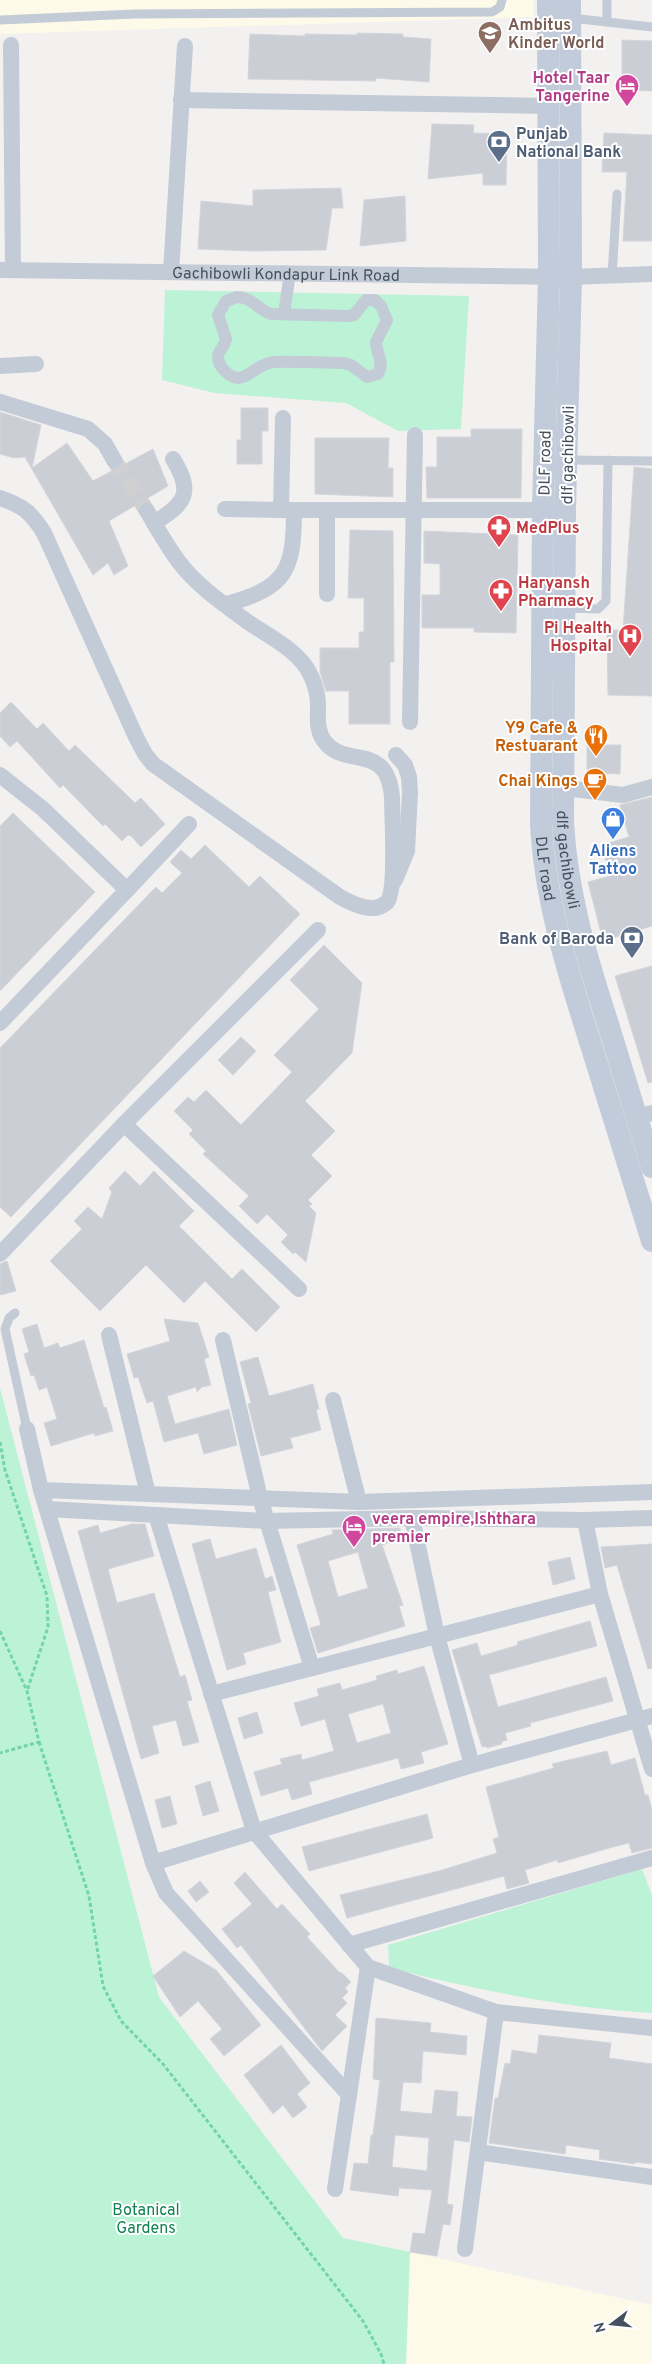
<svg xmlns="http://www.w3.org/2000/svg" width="652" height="2364" viewBox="0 0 652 2364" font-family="Overpass,sans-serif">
	<rect width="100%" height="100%" fill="#f3f0f0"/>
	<g fill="#fdfae9">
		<polygon points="0,0 534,0 533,17 0,34"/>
		<polygon points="410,2252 652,2305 652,2364 406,2364"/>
	</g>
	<g fill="#bcf3d7">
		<polygon points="165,290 469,296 461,429 398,431 346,403 214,393 162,380"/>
		<polygon points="0,1388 159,1997 343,2238 410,2252 406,2364 0,2364"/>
		<path d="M642,1869L652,1895V2013C562,2008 475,1989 389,1968L388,1945Z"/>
	</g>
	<g fill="#ccced6" stroke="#d4d5dc" fill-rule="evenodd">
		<polygon points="357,33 403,34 403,37 431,39 429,82 376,78 376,81 248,79 250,34 305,36 305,34 357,35"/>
		<polygon points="622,40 652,41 652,91 622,90"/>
		<polygon points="432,124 474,125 473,133 507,134 506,185 483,185 483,173 428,179"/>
		<polygon points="604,133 652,135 652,241 623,241 627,172 602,172"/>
		<polygon points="341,188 343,208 332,208 326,250 252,251 198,249 201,201 253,206 253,190"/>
		<polygon points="405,196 406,241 360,246 364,200"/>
		<polygon points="241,408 268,408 268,431 262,431 262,464 237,464 237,440 241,440"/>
		<polygon points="0,412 41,425 32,468 67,443 93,481 153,449 168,486 109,521 128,566 114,575 108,563 93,575 25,457 14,458 0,454"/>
		<polygon points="471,429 522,429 521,498 427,498 426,467 437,467 437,437 471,437"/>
		<polygon points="315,438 389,438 388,468 393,468 393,497 315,494"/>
		<polygon points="634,467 652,469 652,696 608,695 607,630 623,630"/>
		<polygon points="350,530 393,531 394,662 390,662 390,724 349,724 349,691 326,691 320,672 320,648 359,648 359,632 364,632 364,598 348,598"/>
		<polygon points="424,531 518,535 516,633 474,632 474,628 422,628 422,595 440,595 440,564 424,563"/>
		<polygon points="11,702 37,729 43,723 69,751 75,745 135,803 141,798 165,824 141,847 131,836 128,835 122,841 105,824 103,826 63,785 60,788 17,741 10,747 0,736 0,713"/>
		<polygon points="587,745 621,745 620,774 587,773"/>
		<polygon points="652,797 652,926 603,941 588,882 610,876 602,845 629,837 620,805"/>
		<polygon points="13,813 95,892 0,991 0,826"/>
		<polygon points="205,845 249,887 260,876 300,914 11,1217 0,1207 0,1048 156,887 162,893 182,873 170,862 181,850 191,859"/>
		<polygon points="324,945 362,983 352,1053 305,1101 335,1131 311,1155 332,1176 308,1200 312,1204 309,1206 316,1213 306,1262 295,1252 293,1254 281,1242 288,1235 267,1214 257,1224 239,1206 249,1196 203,1154 206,1151 189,1134 193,1130 174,1111 188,1097 194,1102 206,1090 241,1125 292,1072 274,1055 319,1009 290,980"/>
		<polygon points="652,966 652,1082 648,1083 615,976"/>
		<polygon points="241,1037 256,1051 233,1075 218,1060"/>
		<polygon points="125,1171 140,1186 154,1171 194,1211 179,1226 232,1279 242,1269 280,1307 256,1332 205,1281 184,1303 146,1265 100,1311 50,1261 82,1229 74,1221 88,1207 102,1219 112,1192 109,1188"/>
		<polygon points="7,1261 16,1291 0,1295 0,1264"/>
		<polygon points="164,1319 198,1323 209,1357 204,1359 211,1385 202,1387 197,1392 196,1387 167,1396 175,1424 229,1409 237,1445 204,1454 198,1433 164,1442 153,1401 147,1403 138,1377 134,1378 127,1354 170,1341"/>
		<polygon points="37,1324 44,1348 58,1343 60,1348 84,1340 104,1408 106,1407 113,1431 95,1436 94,1433 51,1446 44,1423 57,1419 47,1387 39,1390 34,1375 31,1376 24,1354 29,1352 22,1329"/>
		<polygon points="258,1357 269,1396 313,1384 319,1409 316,1410 321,1430 290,1438 293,1448 261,1456 248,1404 251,1403 240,1362"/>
		<polygon points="132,1524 145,1524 154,1556 108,1569 117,1603 154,1593 180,1677 185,1675 192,1700 187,1701 199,1742 183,1746 176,1720 152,1726 159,1753 141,1759 78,1531 98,1525 100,1533"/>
		<path d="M400,1528L401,1539L382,1545L403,1605L399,1606L405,1626L318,1653L310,1628L321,1625L297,1545L333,1534L332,1530ZM358,1552L368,1588L338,1597L328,1561Z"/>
		<polygon points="210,1539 216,1559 256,1548 265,1579 272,1576 276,1590 268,1592 281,1642 243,1653 246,1664 227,1670 192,1544"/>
		<polygon points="652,1544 652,1668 648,1669 617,1565 605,1568 601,1547"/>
		<polygon points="570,1557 575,1579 553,1585 548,1562"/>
		<polygon points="590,1621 597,1646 489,1675 498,1707 606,1677 613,1701 530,1723 531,1726 505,1733 507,1740 501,1742 502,1744 487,1748 486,1746 482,1747 452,1650 477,1643 481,1656 518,1645 517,1642"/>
		<path d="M424,1666L448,1744L421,1752L424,1763L401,1769L398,1758L309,1782L312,1794L292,1800L288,1788L261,1796L254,1772L282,1764L280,1759L301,1754L302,1760L334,1751L325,1719L301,1726L294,1703L319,1696L317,1689L340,1683L342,1690L377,1680L376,1676L397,1670L398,1674ZM383,1704L391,1733L357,1743L348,1714Z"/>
		<polygon points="257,1712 263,1733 244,1739 238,1718"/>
		<polygon points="607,1751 611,1765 635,1758 645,1795 648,1795 652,1810 652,1848 632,1853 629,1843 609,1848 558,1863 557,1860 525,1870 529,1883 507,1889 504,1876 347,1918 340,1895 439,1871 497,1853 493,1839 499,1837 486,1787 554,1768 552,1764"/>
		<polygon points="210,1781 219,1811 203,1816 195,1786"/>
		<polygon points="170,1796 177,1824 162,1828 155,1800"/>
		<polygon points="427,1814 433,1838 309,1871 302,1847"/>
		<polygon points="245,1872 277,1909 282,1904 310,1934 307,1937 340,1973 341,1972 351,1982 345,1988 348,1992 342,1998 347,2003 335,2015 347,2026 322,2051 241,1945 237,1948 222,1929 252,1904 234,1883"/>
		<polygon points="200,1881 209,1892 196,1902 188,1891"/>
		<polygon points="184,1951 216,1970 261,2025 224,2056 210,2039 222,2029 198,2001 180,2017 153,1976"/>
		<path d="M376,2018L431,2023L430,2032L467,2036L466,2055L423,2051L421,2083L403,2082L400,2111L432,2114L435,2090L458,2092L456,2116L472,2117L469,2142L454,2140L447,2204L453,2205L450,2225L443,2224L437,2256L410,2252L413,2233L425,2234L432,2190L399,2188L398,2196L350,2190L354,2163L368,2164L371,2135H373L380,2080L373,2079ZM395,2135L429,2138L427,2171L392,2167Z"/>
		<polygon points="539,2035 611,2043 609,2058 652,2064 652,2164 635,2162 635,2164 599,2159 600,2150 566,2145 565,2154 489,2143 495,2098 498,2098 505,2063 510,2064 512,2050 537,2054"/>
		<polygon points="281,2045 310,2083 297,2094 307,2107 293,2118 283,2105 273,2114 244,2075"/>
	</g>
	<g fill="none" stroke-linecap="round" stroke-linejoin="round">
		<polyline stroke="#d0d0d3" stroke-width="16" stroke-dasharray="16 8" stroke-linecap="butt" points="114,460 147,511"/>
		<g stroke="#71d4ad" stroke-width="3" stroke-dasharray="4 2.5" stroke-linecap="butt">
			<polyline points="0,1442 5,1470 47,1596 48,1627 27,1691"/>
			<polyline points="0,1631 27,1691 39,1742 0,1753"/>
			<polyline points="39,1742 89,1896 103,1986 121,2021 163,2064 363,2321 381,2354 384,2364"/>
		</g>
		<g stroke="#c3cbd6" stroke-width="9">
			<polyline points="607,0 607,22"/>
			<polyline points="571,18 652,27"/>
			<polyline points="0,20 135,14 492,12 500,7 502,0"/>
			<polyline points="612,276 617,194"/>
			<polyline points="567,460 652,461"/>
			<polyline points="566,608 598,609 606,601 608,460"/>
			<polyline points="15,1313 9,1318 5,1329 27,1429"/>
		</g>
		<g stroke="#c3cbd6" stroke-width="12">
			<path d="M237,297C252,297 258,310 271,314L348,316L354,315L366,300H375L381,306L387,320L376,342C376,354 385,362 378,374L367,377L351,365L344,363C321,363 297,361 274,362C252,364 243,391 224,370C220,366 218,362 218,356C219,350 225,346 226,339L218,315L226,301Z"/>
			<polyline points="284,314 290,273"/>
		</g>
		<g stroke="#c3cbd6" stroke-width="16">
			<polyline points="11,45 13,269"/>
			<polyline points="181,100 549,106"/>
			<path id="s1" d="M0,270L571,277L652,274"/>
			<polyline points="171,272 185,46"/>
			<polyline points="0,366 36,364"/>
			<polyline points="0,402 88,429 105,444 114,460"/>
			<polyline points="283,418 281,510 543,510"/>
			<path d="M0,498C23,506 31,512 44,533L136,737L145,754L153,764L340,897C353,904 374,915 387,902C397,891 392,815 392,797C387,741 346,769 325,742C316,731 318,718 318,705C318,691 312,674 303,663C288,645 267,635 248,622C225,605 197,586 179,562C167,546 157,528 147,511"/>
			<polyline points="225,509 281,510"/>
			<polyline points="327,510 327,594"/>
			<path d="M154,523C185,504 194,493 173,459"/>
			<path d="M226,604C286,588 294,571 294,510"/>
			<polyline points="410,722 415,435"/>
			<polyline points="0,775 43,809 127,890 0,1023"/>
			<polyline points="564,788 623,795 652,787"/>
			<polyline points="395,880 407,851 410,792 409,777 405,765 396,755"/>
			<polyline points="127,890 189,824"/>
			<polyline points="637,1117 652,1113"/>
			<polyline points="0,1254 124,1124"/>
			<polyline points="299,1289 124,1124 318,930"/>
			<polyline points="109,1335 148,1494"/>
			<polyline points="223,1340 260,1498 312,1668"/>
			<polyline points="333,1400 359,1502"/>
			<polyline points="27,1429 41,1490 153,1863 166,1893 349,2095"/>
			<polyline points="41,1490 359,1502 652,1492"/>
			<polyline points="47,1509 266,1521 412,1518 585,1520 652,1518"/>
			<polyline points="156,1515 254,1831 368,1967 496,2012 652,2028"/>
			<polyline points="412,1518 437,1636 472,1765"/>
			<polyline points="585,1520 600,1594 652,1769"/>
			<polyline points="211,1694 600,1594"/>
			<polyline points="153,1863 472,1765 652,1716"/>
			<polyline points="349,1945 652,1858"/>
			<polyline points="478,2152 652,2177"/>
			<polyline points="335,2189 368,1967"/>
			<polyline points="465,2249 496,2012"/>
		</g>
		<g stroke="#c2cbda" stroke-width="22">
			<path id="s2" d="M548,0L549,277L543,510L541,824C545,901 568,972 591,1045C611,1110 632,1175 652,1241"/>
			<path id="s3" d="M570,0L571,277L565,510L563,823C567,892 586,956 607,1021C622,1069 637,1118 652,1167"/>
		</g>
	</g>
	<defs>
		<symbol id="school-pin" viewBox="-11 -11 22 30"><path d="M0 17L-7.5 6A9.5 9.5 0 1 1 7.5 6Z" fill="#8d6e63" stroke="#fff"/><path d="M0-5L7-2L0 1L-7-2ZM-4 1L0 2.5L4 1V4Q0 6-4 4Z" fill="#fff"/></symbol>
		<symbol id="hotel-pin" viewBox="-11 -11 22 30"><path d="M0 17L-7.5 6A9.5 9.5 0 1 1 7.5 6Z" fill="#d1479c" stroke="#fff"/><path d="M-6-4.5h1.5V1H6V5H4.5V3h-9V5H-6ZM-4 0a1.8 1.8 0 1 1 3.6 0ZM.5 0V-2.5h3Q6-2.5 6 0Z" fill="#fff"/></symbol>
		<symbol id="bank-pin" viewBox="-11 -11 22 30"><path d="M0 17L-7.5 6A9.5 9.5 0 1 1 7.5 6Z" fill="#5c6f8a" stroke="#fff"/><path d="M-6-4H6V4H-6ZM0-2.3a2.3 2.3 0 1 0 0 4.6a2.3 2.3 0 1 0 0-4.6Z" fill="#fff"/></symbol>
		<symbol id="pharmacy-pin" viewBox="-11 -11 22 30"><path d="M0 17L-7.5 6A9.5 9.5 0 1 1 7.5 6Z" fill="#e0444e" stroke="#fff"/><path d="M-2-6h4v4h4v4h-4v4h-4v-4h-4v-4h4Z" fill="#fff"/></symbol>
		<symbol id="hospital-pin" viewBox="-11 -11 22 30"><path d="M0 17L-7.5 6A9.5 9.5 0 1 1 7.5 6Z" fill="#e0444e" stroke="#fff"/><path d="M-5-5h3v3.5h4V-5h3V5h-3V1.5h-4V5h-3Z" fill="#fff"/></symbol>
		<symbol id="restaurant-pin" viewBox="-11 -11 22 30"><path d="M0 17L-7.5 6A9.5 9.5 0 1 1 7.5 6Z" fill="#e8710a" stroke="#fff"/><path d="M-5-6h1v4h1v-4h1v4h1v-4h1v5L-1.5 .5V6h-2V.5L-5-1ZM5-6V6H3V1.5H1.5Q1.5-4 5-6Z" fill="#fff"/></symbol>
		<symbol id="cafe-pin" viewBox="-11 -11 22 30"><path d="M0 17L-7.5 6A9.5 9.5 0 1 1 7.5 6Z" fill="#e8710a" stroke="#fff"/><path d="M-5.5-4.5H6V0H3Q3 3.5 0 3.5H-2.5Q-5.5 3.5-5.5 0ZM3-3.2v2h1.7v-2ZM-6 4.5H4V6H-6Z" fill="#fff"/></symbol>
		<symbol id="shop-pin" viewBox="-11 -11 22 30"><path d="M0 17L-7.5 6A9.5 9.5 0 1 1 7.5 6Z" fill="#3f7fe0" stroke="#fff"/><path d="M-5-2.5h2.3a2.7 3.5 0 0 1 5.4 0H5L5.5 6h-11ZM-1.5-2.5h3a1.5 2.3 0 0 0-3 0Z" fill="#fff"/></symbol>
	</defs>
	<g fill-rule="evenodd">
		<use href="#school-pin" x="476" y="19" width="28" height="38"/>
		<use href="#hotel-pin" x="613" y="72" width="28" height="38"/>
		<use href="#bank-pin" x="485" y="128" width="28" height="38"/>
		<use href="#pharmacy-pin" x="485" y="513" width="28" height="38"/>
		<use href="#pharmacy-pin" x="487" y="577" width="28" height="38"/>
		<use href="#hospital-pin" x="616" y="622" width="28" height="38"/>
		<use href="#restaurant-pin" x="582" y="722" width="28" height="38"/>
		<use href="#cafe-pin" x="581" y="766" width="28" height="38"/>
		<use href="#shop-pin" x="599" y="805" width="28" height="38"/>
		<use href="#bank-pin" x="618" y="924" width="28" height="38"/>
		<use href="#hotel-pin" x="340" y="1513" width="28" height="38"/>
	</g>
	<g text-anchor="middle" stroke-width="4" stroke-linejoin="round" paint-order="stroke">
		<g font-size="16" font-weight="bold" fill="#785e54" stroke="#fff" text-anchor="start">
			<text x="508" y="30">Ambitus<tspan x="508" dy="18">Kinder World</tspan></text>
		</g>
		<g font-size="16" font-weight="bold" fill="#b23c85" stroke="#fff" text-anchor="end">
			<text x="610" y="83">Hotel Taar<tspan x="610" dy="18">Tangerine</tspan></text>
			<text x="372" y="1524" text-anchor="start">veera empire,Ishthara<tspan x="372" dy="18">premier</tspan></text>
		</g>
		<g font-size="16" font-weight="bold" fill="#4e5e75" stroke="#fff" text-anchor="start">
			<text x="516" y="139">Punjab<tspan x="516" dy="18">National Bank</tspan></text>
			<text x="614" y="944" text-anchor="end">Bank of Baroda</text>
		</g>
		<g font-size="16" fill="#46515f" stroke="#fff">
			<text dy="6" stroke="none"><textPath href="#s1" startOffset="286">Gachibowli Kondapur Link Road</textPath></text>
			<text transform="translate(567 455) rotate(-89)" y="6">dlf gachibowli</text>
			<text transform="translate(544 463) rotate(-89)" y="6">DLF road</text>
			<text dy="6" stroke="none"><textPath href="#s3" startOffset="860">dlf gachibowli</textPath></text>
			<text dy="6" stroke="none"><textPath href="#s2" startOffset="869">DLF road</textPath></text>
		</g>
		<g font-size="16" font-weight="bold" fill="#be3a42" stroke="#fff" text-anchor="start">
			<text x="516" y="533">MedPlus</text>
			<text x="518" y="588">Haryansh<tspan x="518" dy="18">Pharmacy</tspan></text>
			<text x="612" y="633" text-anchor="end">Pi Health<tspan x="612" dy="18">Hospital</tspan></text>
		</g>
		<g font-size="16" font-weight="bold" fill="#c56008" stroke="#fff" text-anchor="end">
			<text x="578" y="733">Y9 Cafe &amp;<tspan x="578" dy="18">Restuarant</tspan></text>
			<text x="578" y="786">Chai Kings</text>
		</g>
		<g font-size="16" font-weight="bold" fill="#366cbe" stroke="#fff">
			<text x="613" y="856">Aliens<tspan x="613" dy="18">Tattoo</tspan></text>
		</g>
		<g font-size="16" fill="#108255" stroke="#fff">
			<text x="146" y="2215">Botanical<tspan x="146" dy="18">Gardens</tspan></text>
		</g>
	</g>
	<g transform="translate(612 2324) rotate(254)" stroke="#ffffff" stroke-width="4" paint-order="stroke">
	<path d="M0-4L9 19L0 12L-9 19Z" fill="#46515f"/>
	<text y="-8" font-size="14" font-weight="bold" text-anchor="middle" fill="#46515f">N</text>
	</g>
</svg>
